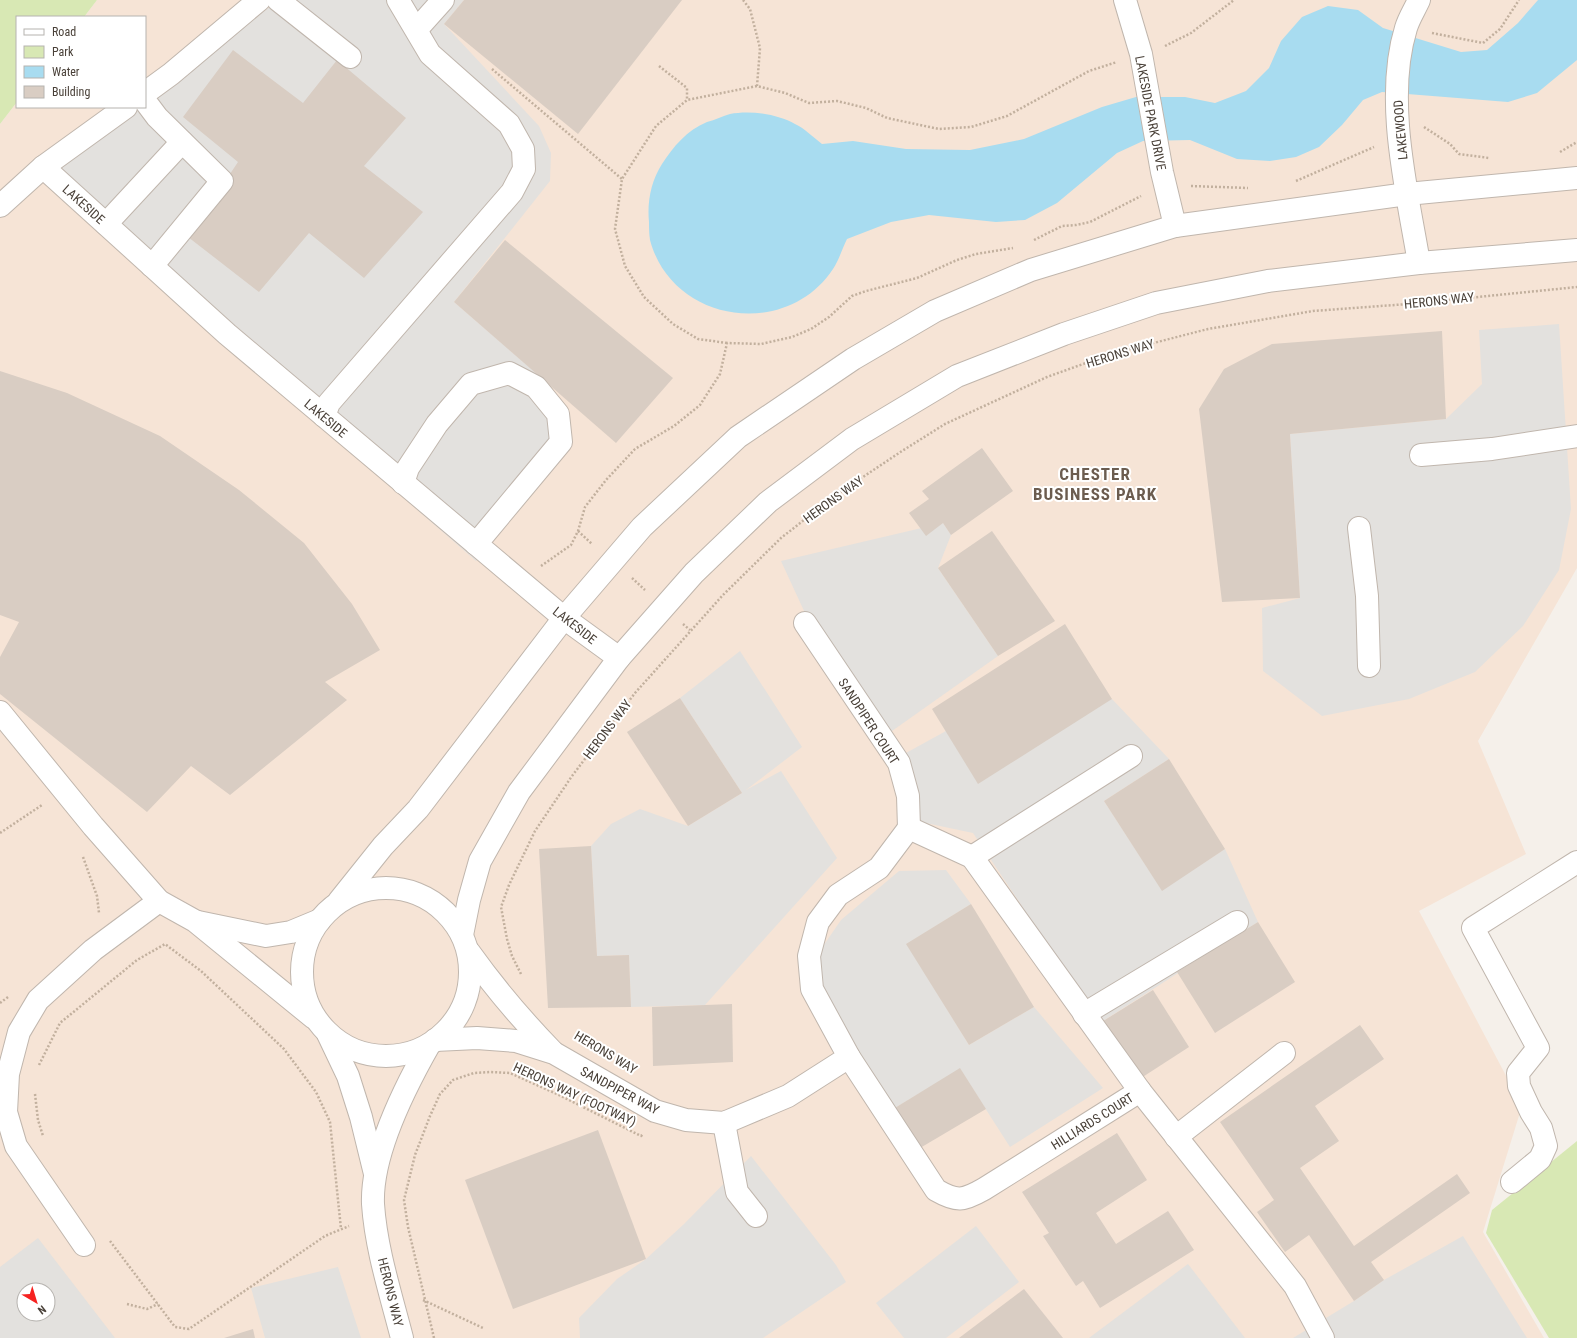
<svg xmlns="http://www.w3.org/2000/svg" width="1577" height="1338" viewBox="0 0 1577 1338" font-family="'Roboto Condensed',sans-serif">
	<rect width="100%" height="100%" fill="#f5f0ea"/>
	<path fill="#f6e4d6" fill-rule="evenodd" d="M97,0H1577V568L1478,741L1526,854L1419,911L1522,1106L1483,1232L1544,1338H0V124L17,102V107H145V17H84ZM24,1290H48V1314H24Z"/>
	<g fill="#d8e8b4">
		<polygon points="0,0 97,0 84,17 17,17 17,102 0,124"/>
		<polygon points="1577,1141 1577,1338 1549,1338 1486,1233 1492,1210"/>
	</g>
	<g fill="#e3e1de" fill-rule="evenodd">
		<polygon points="278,0 464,0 444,24 539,126 551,153 550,181 454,302 542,378 562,447 476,561 62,200 49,179 57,153 172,86"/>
		<polygon points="1559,324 1571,509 1559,570 1523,626 1475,672 1409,699 1322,716 1263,671 1262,608 1300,598 1290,434 1446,419 1482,384 1479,330"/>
		<polygon points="943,523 951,535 938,568 998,656 875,743 811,626 781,561"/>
		<polygon points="740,651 802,747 746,790 781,771 837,858 705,1005 631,1007 629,955 597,956 591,846 611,824 640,809 688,826 742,793 680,698"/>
		<polygon points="1112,699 1169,759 1104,801 1162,890 1225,849 1258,922 1100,1023 973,833 921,822 895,759 946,731"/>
		<polygon points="946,870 971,904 907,944 969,1045 1034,1007 1103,1088 1010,1147 960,1069 890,1111 807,978 817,955 841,920 899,871"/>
		<polygon points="751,1156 836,1265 846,1282 763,1338 580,1338 579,1318 617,1279 646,1259 684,1224"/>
		<polygon points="976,1226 1019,1282 946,1338 904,1338 876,1303"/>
		<polygon points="1463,1236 1527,1338 1293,1338 1354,1301 1384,1280"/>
		<path d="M38,1238L115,1338H0V1267ZM24,1290H48V1314H24Z"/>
		<polygon points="1188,1264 1245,1338 1089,1338"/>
		<polygon points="338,1267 361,1338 265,1338 251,1288"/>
	</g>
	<path fill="#a8dcf0" d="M1538,0H1577V60L1537,93L1508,102L1382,92L1363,100L1342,125L1319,147L1296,157L1270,161L1237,159L1190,140L1143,141L1117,153L1057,203L1025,220L996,222L929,215L891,222L847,239C842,249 839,260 833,269C786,340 672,323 650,240C649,234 649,227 649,222C647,202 651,181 662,164C673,147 687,130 707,122C715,120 723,116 730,114C750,110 777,114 795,124C804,128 813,137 822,144L853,141L906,149L970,150L1024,139L1102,107L1136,97H1185L1215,103L1246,91L1269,68L1281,41L1302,17L1328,6L1358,10L1383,28L1461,52L1487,50L1518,23Z"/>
	<g fill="#d9cdc3">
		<polygon points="464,0 682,0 578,134 444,24"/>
		<polygon points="233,50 303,103 337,60 406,118 364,166 423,212 364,278 309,233 259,292 188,237 238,162 183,117"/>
		<polygon points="505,240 673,378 616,443 454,302"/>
		<polygon points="1442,331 1446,419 1290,434 1300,598 1222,602 1199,409 1224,369 1272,344"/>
		<polygon points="0,371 67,393 160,436 239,490 304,543 352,604 380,650 325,682 347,700 230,795 191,766 147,812 0,694 0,657 19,622 0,615"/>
		<polygon points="982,448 1013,491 951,535 943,523 926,536 909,513 929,499 922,491"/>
		<polygon points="992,531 1055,621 998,656 938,568"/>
		<polygon points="1065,624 1112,699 978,784 932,709"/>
		<polygon points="680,698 742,793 688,826 627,732"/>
		<polygon points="1169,759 1225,849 1162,891 1104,801"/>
		<polygon points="591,846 597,956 629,955 631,1007 548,1008 539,849"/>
		<polygon points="971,904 1034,1007 969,1045 906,944"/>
		<polygon points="1258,922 1295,982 1215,1033 1177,972"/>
		<polygon points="1153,990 1189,1047 1138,1080 1100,1023"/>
		<polygon points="732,1004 733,1062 653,1066 652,1007"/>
		<polygon points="1360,1025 1384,1059 1315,1106 1339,1141 1300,1168 1354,1246 1457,1174 1470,1193 1371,1262 1384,1280 1354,1301 1309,1235 1285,1252 1257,1212 1274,1200 1220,1122"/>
		<polygon points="960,1068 986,1109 915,1151 890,1111"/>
		<polygon points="598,1130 646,1259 513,1309 465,1180"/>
		<polygon points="1117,1133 1147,1180 1096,1213 1116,1244 1168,1211 1194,1250 1100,1308 1083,1281 1076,1286 1043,1236 1049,1233 1022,1192"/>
		<polygon points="1024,1289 1063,1338 959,1338"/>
		<polygon points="253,1329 255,1338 224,1338"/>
	</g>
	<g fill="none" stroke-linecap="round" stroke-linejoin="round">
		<defs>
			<g id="minor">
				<polyline points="278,0 350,57"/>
				<polyline points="1125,0 1141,54 1162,172 1175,226"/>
				<polyline points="417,29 443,0"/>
				<polyline points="145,93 171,74 259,0"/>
				<polyline points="145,101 157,117 222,181 152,266"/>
				<polyline points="43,167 227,334 564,618 619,658"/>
				<polyline points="0,206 43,167 126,107"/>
				<polyline points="106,224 182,142"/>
				<path d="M1419,263C1407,191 1384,99 1406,28C1409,18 1415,9 1419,0"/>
				<polyline points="324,416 329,403 512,192 524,169 523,149 509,124 430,54 398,0"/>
				<polyline points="1421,455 1492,449 1577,436"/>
				<polyline points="403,483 408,468 437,424 471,384 509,373 536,387 558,414 561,442 476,544"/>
				<polyline points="1359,528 1367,596 1369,666"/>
				<polyline points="805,623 899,763 908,796 909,828"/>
				<polyline points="0,712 93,826 159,901 195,921 314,1018"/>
				<polyline points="972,857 1131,756"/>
				<circle cx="386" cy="972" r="84"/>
				<polyline points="339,901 383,846 418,809 564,618 642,527 738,437 853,359 935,311 1031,270 1175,226 1407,194 1577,178"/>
				<polyline points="198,922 266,936 291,932 320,920"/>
				<polyline points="462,935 469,900 480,861 519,792 619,658 694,573 768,502 852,439 957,376 1064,334 1156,303 1268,281 1419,263 1577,250"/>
				<path d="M469,952C494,987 522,1020 552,1051"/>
				<polyline points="1084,1014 1237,922"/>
				<polyline points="328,1034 348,1076 361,1117 375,1174"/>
				<polyline points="435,1040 477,1038 516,1041 554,1053 655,1111 686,1120 724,1123 788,1096 849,1057 812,989 809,956 818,922 838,895 879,868 909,828"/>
				<path d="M849,1057L936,1190C957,1202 963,1201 984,1189L1140,1091L972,857L909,828"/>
				<polyline points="1140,1091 1295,1286 1323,1338"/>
				<polyline points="724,1123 737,1192 756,1216"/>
				<polyline points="1176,1137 1284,1053"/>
				<polyline points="1512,1182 1540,1159 1546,1146 1541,1128 1531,1112 1519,1086 1518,1073 1538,1048 1473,928 1577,862"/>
				<polyline points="84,1245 16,1146 6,1112 8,1074 19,1032 38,1000 93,950 159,901"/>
				<path d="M402,1338C391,1295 376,1249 373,1204C371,1154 404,1089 429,1045"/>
			</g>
		</defs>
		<use href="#minor" stroke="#c0b6ad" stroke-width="24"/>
		<g stroke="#c2b09e" stroke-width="2.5" stroke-dasharray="2 2" stroke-linecap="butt">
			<polyline points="743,0 750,9 760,48 757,86"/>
			<polyline points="1432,33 1483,43 1500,29 1519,0"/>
			<polyline points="1165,46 1191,33 1234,0"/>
			<polyline points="659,66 687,88 687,100"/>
			<polyline points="492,69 622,179"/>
			<polyline points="1424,127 1450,144 1459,154 1489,158"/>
			<polyline points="1560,152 1577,142"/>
			<polyline points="1296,181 1374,147"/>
			<polyline points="1191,186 1248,188"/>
			<polyline points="1034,240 1062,226 1076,225 1090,222 1141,196"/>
			<polyline points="727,343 698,339 673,324 644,297 625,266 615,229 622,179 656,126 687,100 757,86 785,93 809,103 837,101 866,108 887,118 939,129 971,127 1007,116 1089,71 1117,62"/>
			<polyline points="578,531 592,544"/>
			<polyline points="541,566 571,545 578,531 585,507 606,480 635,449 674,426 700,405 720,374 727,343 761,344 792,337 811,329 829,317 852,296 866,291 917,278 957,260 976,254 1013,248"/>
			<polyline points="632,578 645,590"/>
			<polyline points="683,624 690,630"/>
			<polyline points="0,833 42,805"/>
			<polyline points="83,857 97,896 99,913"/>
			<polyline points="521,974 512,956 507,939 501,907 509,885 535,831 572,776 635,693 723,595 781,538 836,495 902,451 945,424 1047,377 1111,354 1208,329 1313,311 1408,304 1577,287"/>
			<polyline points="0,1003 8,997"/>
			<polyline points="39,1065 60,1023 137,960 165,944 201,971 284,1049 316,1092 330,1122 341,1229"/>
			<polyline points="35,1094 38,1120 43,1136"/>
			<polyline points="110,1241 175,1327 189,1329 325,1236 349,1226"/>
			<polyline points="423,1300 483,1328"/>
			<polyline points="127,1304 147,1309 158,1304"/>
			<polyline points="434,1338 408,1227 404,1200 415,1155 430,1116 440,1094 453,1080 474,1073 490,1072 510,1073 559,1095 641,1136 643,1134"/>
		</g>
		<use href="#minor" stroke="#fff" stroke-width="22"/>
	</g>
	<g text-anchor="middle" stroke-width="4" stroke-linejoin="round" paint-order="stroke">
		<g font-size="13" fill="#494038" stroke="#fff">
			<text transform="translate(1151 113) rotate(79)" y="5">LAKESIDE PARK DRIVE</text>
			<text transform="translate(1400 130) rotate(-95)" y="5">LAKEWOOD</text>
			<text transform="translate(84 204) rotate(42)" y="5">LAKESIDE</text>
			<text transform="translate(1439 300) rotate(-6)" y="5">HERONS WAY</text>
			<text transform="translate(1120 353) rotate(-17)" y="5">HERONS WAY</text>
			<text transform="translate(326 418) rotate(40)" y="5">LAKESIDE</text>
			<text transform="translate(833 499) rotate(-36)" y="5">HERONS WAY</text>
			<text transform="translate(575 625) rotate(38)" y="5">LAKESIDE</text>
			<text transform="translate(869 721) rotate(57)" y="5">SANDPIPER COURT</text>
			<text transform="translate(607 729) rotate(-53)" y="5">HERONS WAY</text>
			<text transform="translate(606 1052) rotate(31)" y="5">HERONS WAY</text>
			<text transform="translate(620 1090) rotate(28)" y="5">SANDPIPER WAY</text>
			<text transform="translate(575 1094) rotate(25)" y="5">HERONS WAY (FOOTWAY)</text>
			<text transform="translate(1092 1121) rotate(-32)" y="5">HILLIARDS COURT</text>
			<text transform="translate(391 1292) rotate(76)" y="5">HERONS WAY</text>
		</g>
		<g font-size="17" font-weight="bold" letter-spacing="1" fill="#6b5c4f" stroke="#fff">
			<text x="1095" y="480">CHESTER<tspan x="1095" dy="20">BUSINESS PARK</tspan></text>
		</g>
	</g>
	<rect x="16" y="16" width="130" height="92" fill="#ffffff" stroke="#b6b3af"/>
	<rect x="24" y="29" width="20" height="6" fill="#ffffff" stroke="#b6b3af"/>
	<text x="52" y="36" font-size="12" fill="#494038">Road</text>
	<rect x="24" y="46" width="20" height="12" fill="#d8e8b4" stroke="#b6b3af"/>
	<text x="52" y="56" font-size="12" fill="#494038">Park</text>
	<rect x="24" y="66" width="20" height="12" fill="#a8dcf0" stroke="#b6b3af"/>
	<text x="52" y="76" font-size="12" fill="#494038">Water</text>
	<rect x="24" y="86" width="20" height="12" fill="#d9cdc3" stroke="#b6b3af"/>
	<text x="52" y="96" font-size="12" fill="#494038">Building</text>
	<g transform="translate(36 1302) rotate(142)"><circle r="19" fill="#ffffff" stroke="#b6b3af"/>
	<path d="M0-3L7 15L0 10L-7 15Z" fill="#f62220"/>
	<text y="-6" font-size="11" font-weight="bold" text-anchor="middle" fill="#494038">N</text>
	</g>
</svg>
